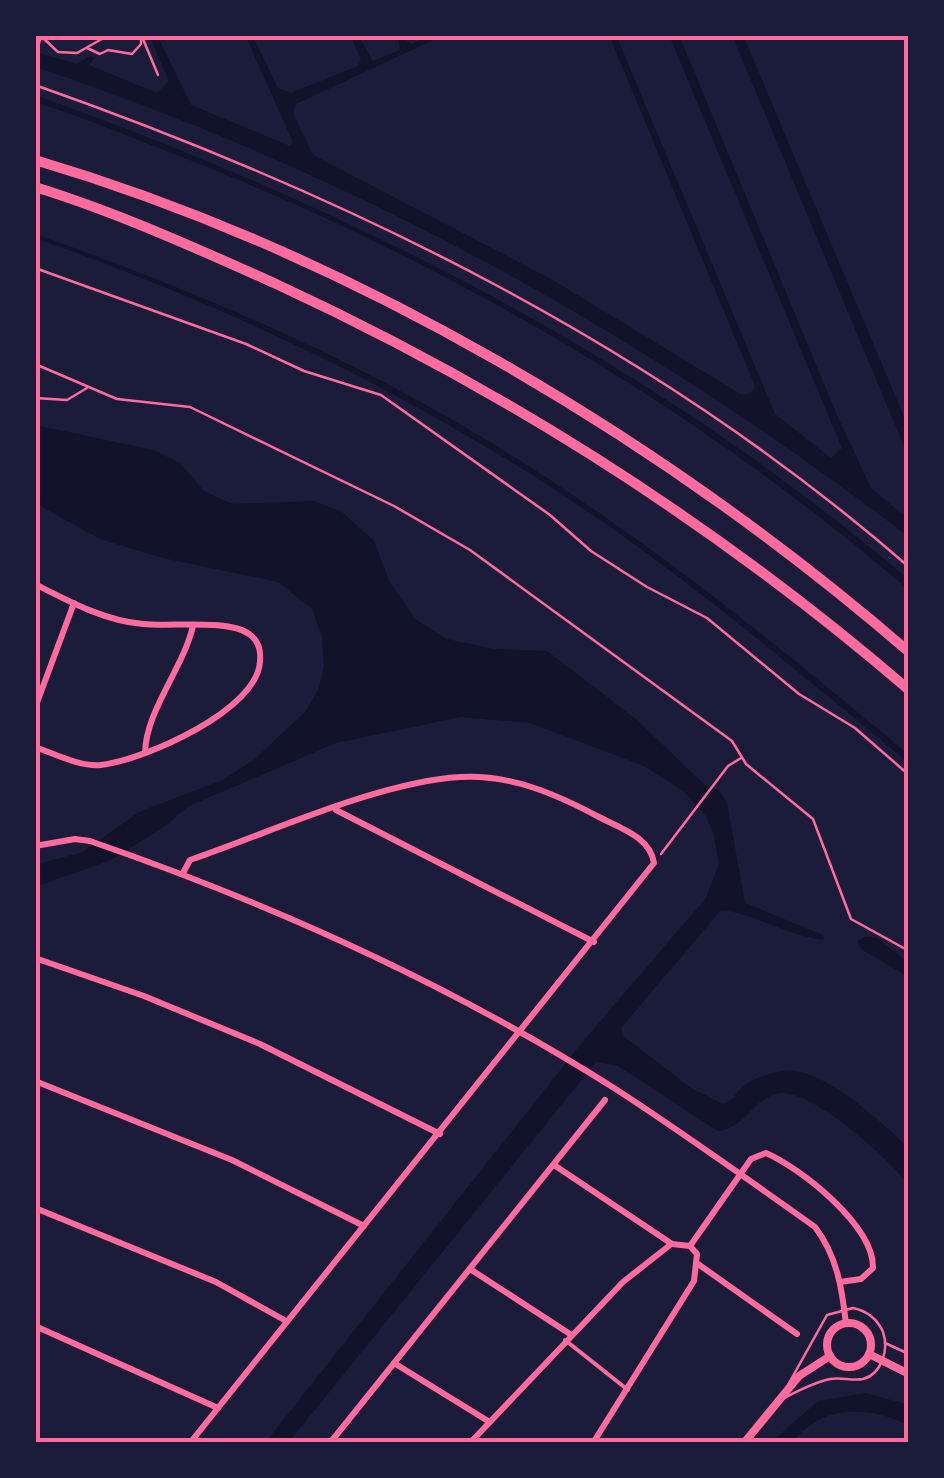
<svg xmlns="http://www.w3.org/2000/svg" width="944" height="1478" viewBox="0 0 944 1478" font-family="Roboto,sans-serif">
	<rect width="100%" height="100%" fill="#1b1b3a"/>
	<g fill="#12122b">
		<path d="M149,35H157L191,105L290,146L293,142L245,35H252L278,88L291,93L358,66L361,59L350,35H358L373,61L400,50L397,35L412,44L430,35H444L296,104L293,113L313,155L551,279L742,395L751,393L755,386L609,35H616L775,414L831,458L842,448L669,35H679L836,413L871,488L901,513L909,512V537C642,333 354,173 35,67V52L77,64L90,56L94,58L89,65L157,93L169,81Z"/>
		<polygon points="732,35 743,35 908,426 909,458"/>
		<path d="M35,95C353,209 651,360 909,580V590C692,404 443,259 177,155C130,137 83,117 35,102Z"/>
		<path d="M35,234C197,291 356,359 503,450C647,539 779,646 909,755V763C795,670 684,574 560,493C396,386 220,303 35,238Z"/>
		<path d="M35,425L153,450L180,463L204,491L232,504L314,501L342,512L374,541L389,581L415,619L447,639L494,649L547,651L637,720L708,788L719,790L727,803L745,903L823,935L824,940C787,936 757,914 721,910L621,1028L622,1035L691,1088L723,1104C735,1100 736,1091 746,1084C754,1078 774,1072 784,1071C820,1065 885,1124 909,1149V1186C891,1160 807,1084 776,1094C751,1101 744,1129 718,1131L618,1066L596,1062L288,1443H265L585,1039L706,898L719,864L713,832L706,816L683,791L644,766L530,723L461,717L336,743L189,806L164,827L111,860L35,887V865L83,852L139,812L223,780L255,759L306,711L319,688L324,666L322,637L312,609L278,582L163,558L100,539L35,503Z"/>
		<polygon points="864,937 877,938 909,963 909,977 861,949 857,942"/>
		<path d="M866,1393L909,1405V1426C883,1411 844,1405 817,1421C795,1434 799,1443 770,1443L818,1401Z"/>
	</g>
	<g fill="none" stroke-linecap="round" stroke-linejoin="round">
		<g stroke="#ff6b9d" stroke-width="2.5">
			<polyline points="43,38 58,52 77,53 109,35"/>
			<polyline points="143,39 158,75"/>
			<polyline points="87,48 100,54 108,50 132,54 141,44 141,35"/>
			<polyline points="35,60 41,35"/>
			<path d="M35,85C350,196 656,346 909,567"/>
			<polyline points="35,268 246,344 304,371 381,395 550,515 591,551 647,587 707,618 799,694 855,728 909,775"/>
			<polyline points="35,364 117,399 190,407 394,506 470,550 732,741 746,764 813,819 851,919 909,951"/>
			<polyline points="35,398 67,400 87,388"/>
			<polyline points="661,854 728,766 741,758"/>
			<path d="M853,1308C867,1311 877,1318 883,1332C889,1349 882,1374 863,1379C852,1381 840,1377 830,1379C812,1383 795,1392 779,1401L827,1315Z"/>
			<polyline points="885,1343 909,1354"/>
		</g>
		<polyline stroke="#ff6b9d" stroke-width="4" points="565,1340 628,1390"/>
		<g stroke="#ff6b9d" stroke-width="6">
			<path d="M35,584C68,601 105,621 143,624C169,627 229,619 249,634C258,640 261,650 260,661C259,709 145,760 101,765C80,767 55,754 35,747"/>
			<polyline points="35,708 74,603"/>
			<path d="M145,753C146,710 183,669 193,626"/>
			<polyline points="336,810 594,942"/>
			<path d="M35,846L75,839L90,841C272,904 451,985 614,1088C682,1132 749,1180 815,1227C837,1256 842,1288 846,1324"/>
			<path d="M183,873L190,860C269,833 378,782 460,777C510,774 556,794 599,817C620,828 650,837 654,863L190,1443"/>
			<polyline points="35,958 144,996 260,1044 440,1134"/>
			<polyline points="35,1081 232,1160 364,1226"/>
			<polyline points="554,1165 672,1244 690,1246 697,1254 694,1281 593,1443"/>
			<polyline points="35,1208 216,1282 286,1321"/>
			<path d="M690,1246L751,1159L766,1153C802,1169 874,1226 873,1268L861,1279L840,1282"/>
			<polyline points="698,1264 797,1334"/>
			<polyline points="470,1269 570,1334"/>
			<polyline points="35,1326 218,1408"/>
			<polyline points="394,1363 488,1421"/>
			<polyline points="330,1443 605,1100"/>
			<polyline points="470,1443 623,1282 670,1245"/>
		</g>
		<g stroke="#ff6b9d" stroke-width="8">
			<circle cx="849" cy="1345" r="22"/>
			<polyline points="869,1354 909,1374"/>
			<polyline points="744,1443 799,1376 830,1356"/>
		</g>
		<g stroke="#ff6b9d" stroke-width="10">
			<path d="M35,160C350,253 661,438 909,652"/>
			<path d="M35,187C116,212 196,248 274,283C504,389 717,525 909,690"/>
		</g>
	</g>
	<rect width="944" height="1478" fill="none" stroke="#1b1b3a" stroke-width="75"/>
	<rect x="38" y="38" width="868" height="1402" fill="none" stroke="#ff6b9d" stroke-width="4"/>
</svg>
